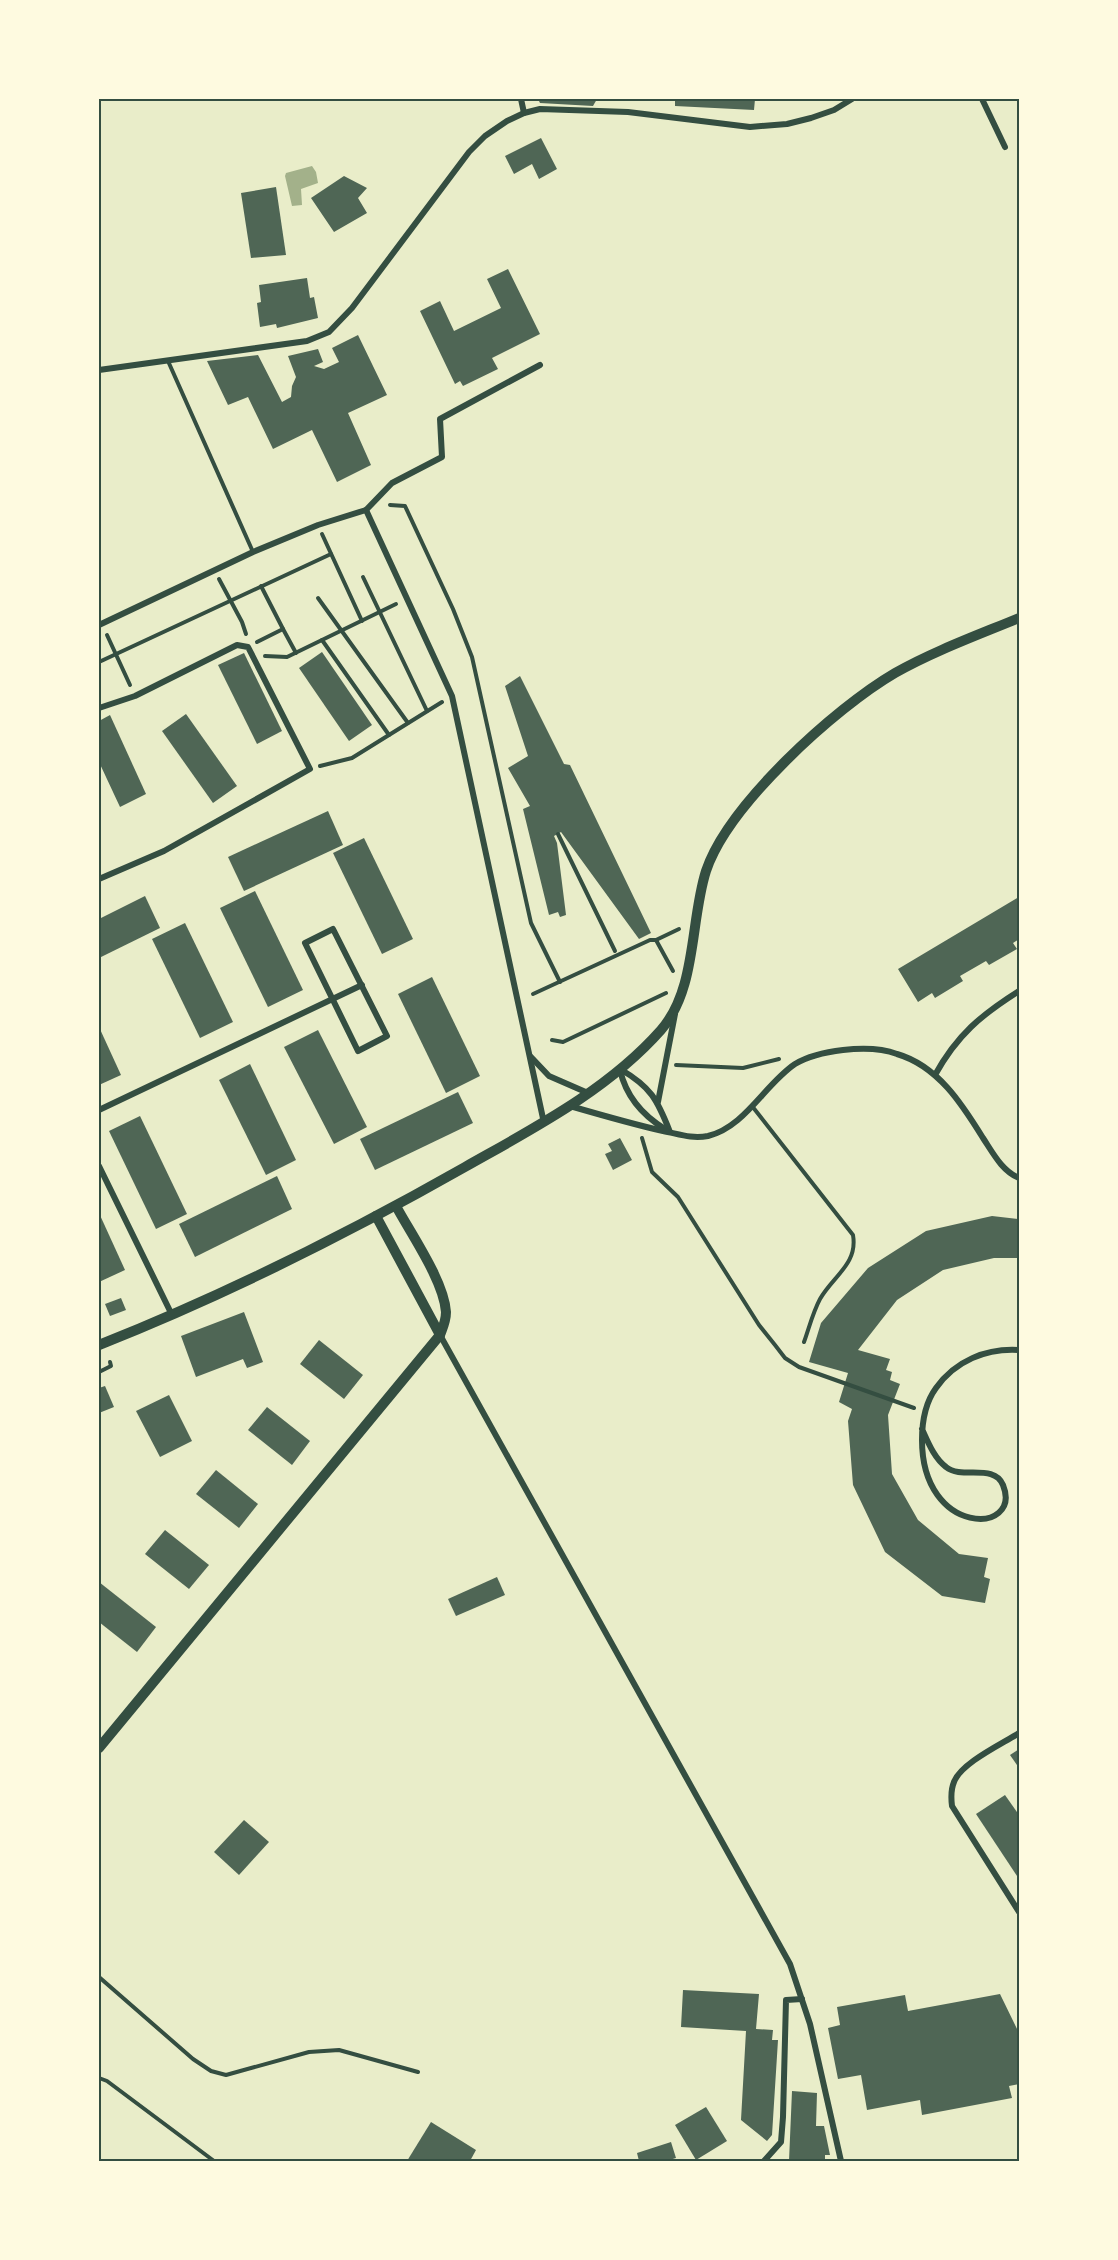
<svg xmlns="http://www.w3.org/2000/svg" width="1118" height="2260" viewBox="0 0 1118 2260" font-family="Montserrat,sans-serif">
	<rect width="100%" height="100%" fill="#e9edc9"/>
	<polygon fill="#a3b18a" points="312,166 316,172 318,183 301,189 302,205 292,206 285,176 286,173"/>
	<g fill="#4f6655">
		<polygon points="538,99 597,99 593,106 540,103"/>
		<polygon points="675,99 755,99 754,110 675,106"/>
		<polygon points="541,138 557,169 539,179 532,164 514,174 505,156"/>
		<polygon points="344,176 367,188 358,198 367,213 334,232 311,198"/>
		<polygon points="276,187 286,255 251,258 241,193"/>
		<polygon points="508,269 540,334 492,358 498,369 463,386 460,381 455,384 420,311 440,301 454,331 501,308 487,279"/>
		<polygon points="307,278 310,298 314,297 318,318 277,328 276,324 260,327 257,303 261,302 259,285"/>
		<polygon points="358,335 387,395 348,413 371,465 337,482 312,430 273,449 248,397 228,405 207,361 258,355 282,402 291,397 292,386 296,377 288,356 318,349 323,362 314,366 324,369 339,362 332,348"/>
		<polygon points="322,652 372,725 349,741 299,668"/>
		<polygon points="244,653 282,731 257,744 218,665"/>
		<polygon points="520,676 564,764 570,765 651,933 639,939 561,832 554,836 557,843 566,915 560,917 558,912 549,915 523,809 530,806 508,768 528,756 505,686"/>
		<polygon points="186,714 237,786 213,803 162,731"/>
		<polygon points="110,715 146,794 120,807 99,762 99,721"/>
		<polygon points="328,811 343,845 244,891 228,857"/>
		<polygon points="364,838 413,939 382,954 333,853"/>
		<polygon points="255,891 303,990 268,1007 220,908"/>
		<polygon points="145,896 160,928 99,958 99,919"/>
		<polygon points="1019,897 1019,939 1013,943 1017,949 989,965 986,961 960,976 963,981 935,998 932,993 918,1002 898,969"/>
		<polygon points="185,923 233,1022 200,1038 152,939"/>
		<polygon points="432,977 480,1076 446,1093 398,994"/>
		<polygon points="99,1027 121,1075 99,1085"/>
		<polygon points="318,1030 367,1127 334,1144 284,1047"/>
		<polygon points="250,1064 296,1160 266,1175 219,1080"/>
		<polygon points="458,1092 473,1123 375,1170 360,1139"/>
		<polygon points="140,1116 187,1214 156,1229 109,1131"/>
		<polygon points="620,1138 632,1160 613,1170 605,1154 612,1151 608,1144"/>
		<polygon points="277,1176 292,1209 195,1257 179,1224"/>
		<polygon points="99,1213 125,1270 99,1282"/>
		<polygon points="992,1216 1019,1219 1019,1258 994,1258 943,1270 897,1300 858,1350 890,1359 886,1370 892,1372 890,1380 900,1384 888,1415 892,1474 918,1520 959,1554 988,1558 984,1577 990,1579 985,1603 942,1596 885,1552 853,1485 848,1421 852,1409 839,1402 848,1373 809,1362 821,1323 868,1268 926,1231"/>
		<polygon points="121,1298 126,1310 110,1316 105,1304"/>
		<polygon points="244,1312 263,1362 247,1368 243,1359 196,1377 181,1336"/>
		<polygon points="319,1340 363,1375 344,1399 300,1364"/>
		<polygon points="105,1386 114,1407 99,1413 99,1388"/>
		<polygon points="169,1395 192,1441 160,1457 136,1411"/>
		<polygon points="267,1407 310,1441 292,1465 248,1430"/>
		<polygon points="216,1470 258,1504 239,1528 196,1494"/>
		<polygon points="165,1530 209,1565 189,1589 145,1554"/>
		<polygon points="497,1577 505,1595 456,1616 448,1599"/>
		<polygon points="99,1582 156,1627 137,1652 99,1622"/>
		<polygon points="1019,1749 1019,1768 1010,1755"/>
		<polygon points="1005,1795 1019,1815 1019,1879 976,1814"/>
		<polygon points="244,1820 269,1842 239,1875 214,1852"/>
		<polygon points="683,1990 759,1994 756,2029 773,2030 772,2040 778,2040 772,2135 767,2141 741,2120 746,2031 681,2027"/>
		<polygon points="1000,1994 1019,2033 1019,2084 1009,2086 1012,2098 922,2115 920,2100 867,2110 861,2075 838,2079 828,2028 840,2025 837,2007 905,1995 908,2011"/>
		<polygon points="792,2091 817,2093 816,2126 824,2126 830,2155 825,2155 825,2161 789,2161"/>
		<polygon points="706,2107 727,2141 696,2160 675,2125"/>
		<polygon points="431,2122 476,2150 470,2161 407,2161"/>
		<polygon points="671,2142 676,2158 666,2161 639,2161 637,2153"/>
	</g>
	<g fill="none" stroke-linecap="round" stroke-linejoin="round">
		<g stroke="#344e41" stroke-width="4">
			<polyline points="390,505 405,506 453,609 472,657 531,923 560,982"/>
			<polyline points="322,534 362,621"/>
			<polyline points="363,577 427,711"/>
			<polyline points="219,579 242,622 246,634"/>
			<polyline points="318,598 408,723"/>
			<polyline points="283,629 296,653"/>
			<polyline points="107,635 130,685"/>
			<polyline points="322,640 389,735"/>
			<polyline points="257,642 283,629 261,586"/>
			<polyline points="265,656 287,657 396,604"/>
			<polyline points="99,662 331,554"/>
			<polyline points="320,766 352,758 442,702"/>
			<polyline points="558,834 615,951"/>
			<polyline points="656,940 679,929"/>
			<polyline points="533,994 650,940 656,940 673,971"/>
			<polyline points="552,1040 563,1042 666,993"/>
			<polyline points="676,1065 743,1068 779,1059"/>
			<polyline points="642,1138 652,1172 678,1197 759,1325 775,1345 785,1358 799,1367 914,1408"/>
			<polyline points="99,1372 111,1366 110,1362"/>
		</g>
		<g stroke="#344e41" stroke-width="4">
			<polyline points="168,361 253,552"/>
			<path d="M752,1106L853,1235C858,1264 833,1276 820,1299C813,1312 809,1328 804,1342"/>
			<polyline points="99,1977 193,2059 211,2071 226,2075 309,2052 339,2050 418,2072"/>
			<polyline points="99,2078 107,2081 214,2161"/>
		</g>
		<g stroke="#344e41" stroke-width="6">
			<polyline points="521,99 524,113"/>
			<polyline points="982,99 1005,147"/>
			<polyline points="99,370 307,341 329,332 352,308 469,152 485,136 507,121 524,113 540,109 628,112 750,127 787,124 811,118 834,110 852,99"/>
			<polyline points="366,510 452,696 544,1123"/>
			<polyline points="99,625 253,552 318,525 366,510 392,483 442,457 440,419 540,365"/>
			<polyline points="99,708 135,696 237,645 248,647 310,769 164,851 99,879"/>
			<polygon points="333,929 387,1036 358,1051 305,943"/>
			<polyline points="531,1057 549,1076 588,1093"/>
			<path d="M620,1069C651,1087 657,1099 670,1132"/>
			<path d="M620,1070C626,1096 642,1115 665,1129"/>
			<path d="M935,1075C957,1035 981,1015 1019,991"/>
			<polyline points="658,1102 675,1014"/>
			<path d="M570,1106C601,1115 632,1124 663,1131C679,1134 691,1139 708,1136C745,1127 765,1084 795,1064C810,1055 826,1052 843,1050C860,1048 881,1048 897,1054C938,1066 962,1104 983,1138C993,1153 1002,1171 1019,1178"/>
			<polyline points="99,1110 362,985"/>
			<polyline points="99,1166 172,1315"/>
			<polyline points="440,1335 790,1964 810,2024 841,2161"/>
			<path d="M922,1429C928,1442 934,1458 946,1467C962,1480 994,1463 1003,1485C1023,1535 922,1537 922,1440C922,1422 925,1403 936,1388C955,1361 986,1348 1019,1350"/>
			<path d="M1019,1733C1002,1744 961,1763 954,1782C951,1789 951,1798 952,1806L1019,1912"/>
			<polyline points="764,2161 781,2142 783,2117 786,2000 802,1999"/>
		</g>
		<g stroke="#344e41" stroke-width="10">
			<polyline points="376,1216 440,1335"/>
			<path d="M99,1345C225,1295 347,1234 465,1167C534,1128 608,1090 661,1030C697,989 690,921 706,871C728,805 835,708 895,673C934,651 978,635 1019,618"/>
			<path d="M99,1748L440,1335C443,1327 446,1321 446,1312C444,1281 411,1234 396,1206"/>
		</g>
	</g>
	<rect width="1118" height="2260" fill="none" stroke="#fefae0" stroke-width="201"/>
	<rect x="100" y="100" width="918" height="2060" fill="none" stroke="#344e41" stroke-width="2"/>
</svg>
